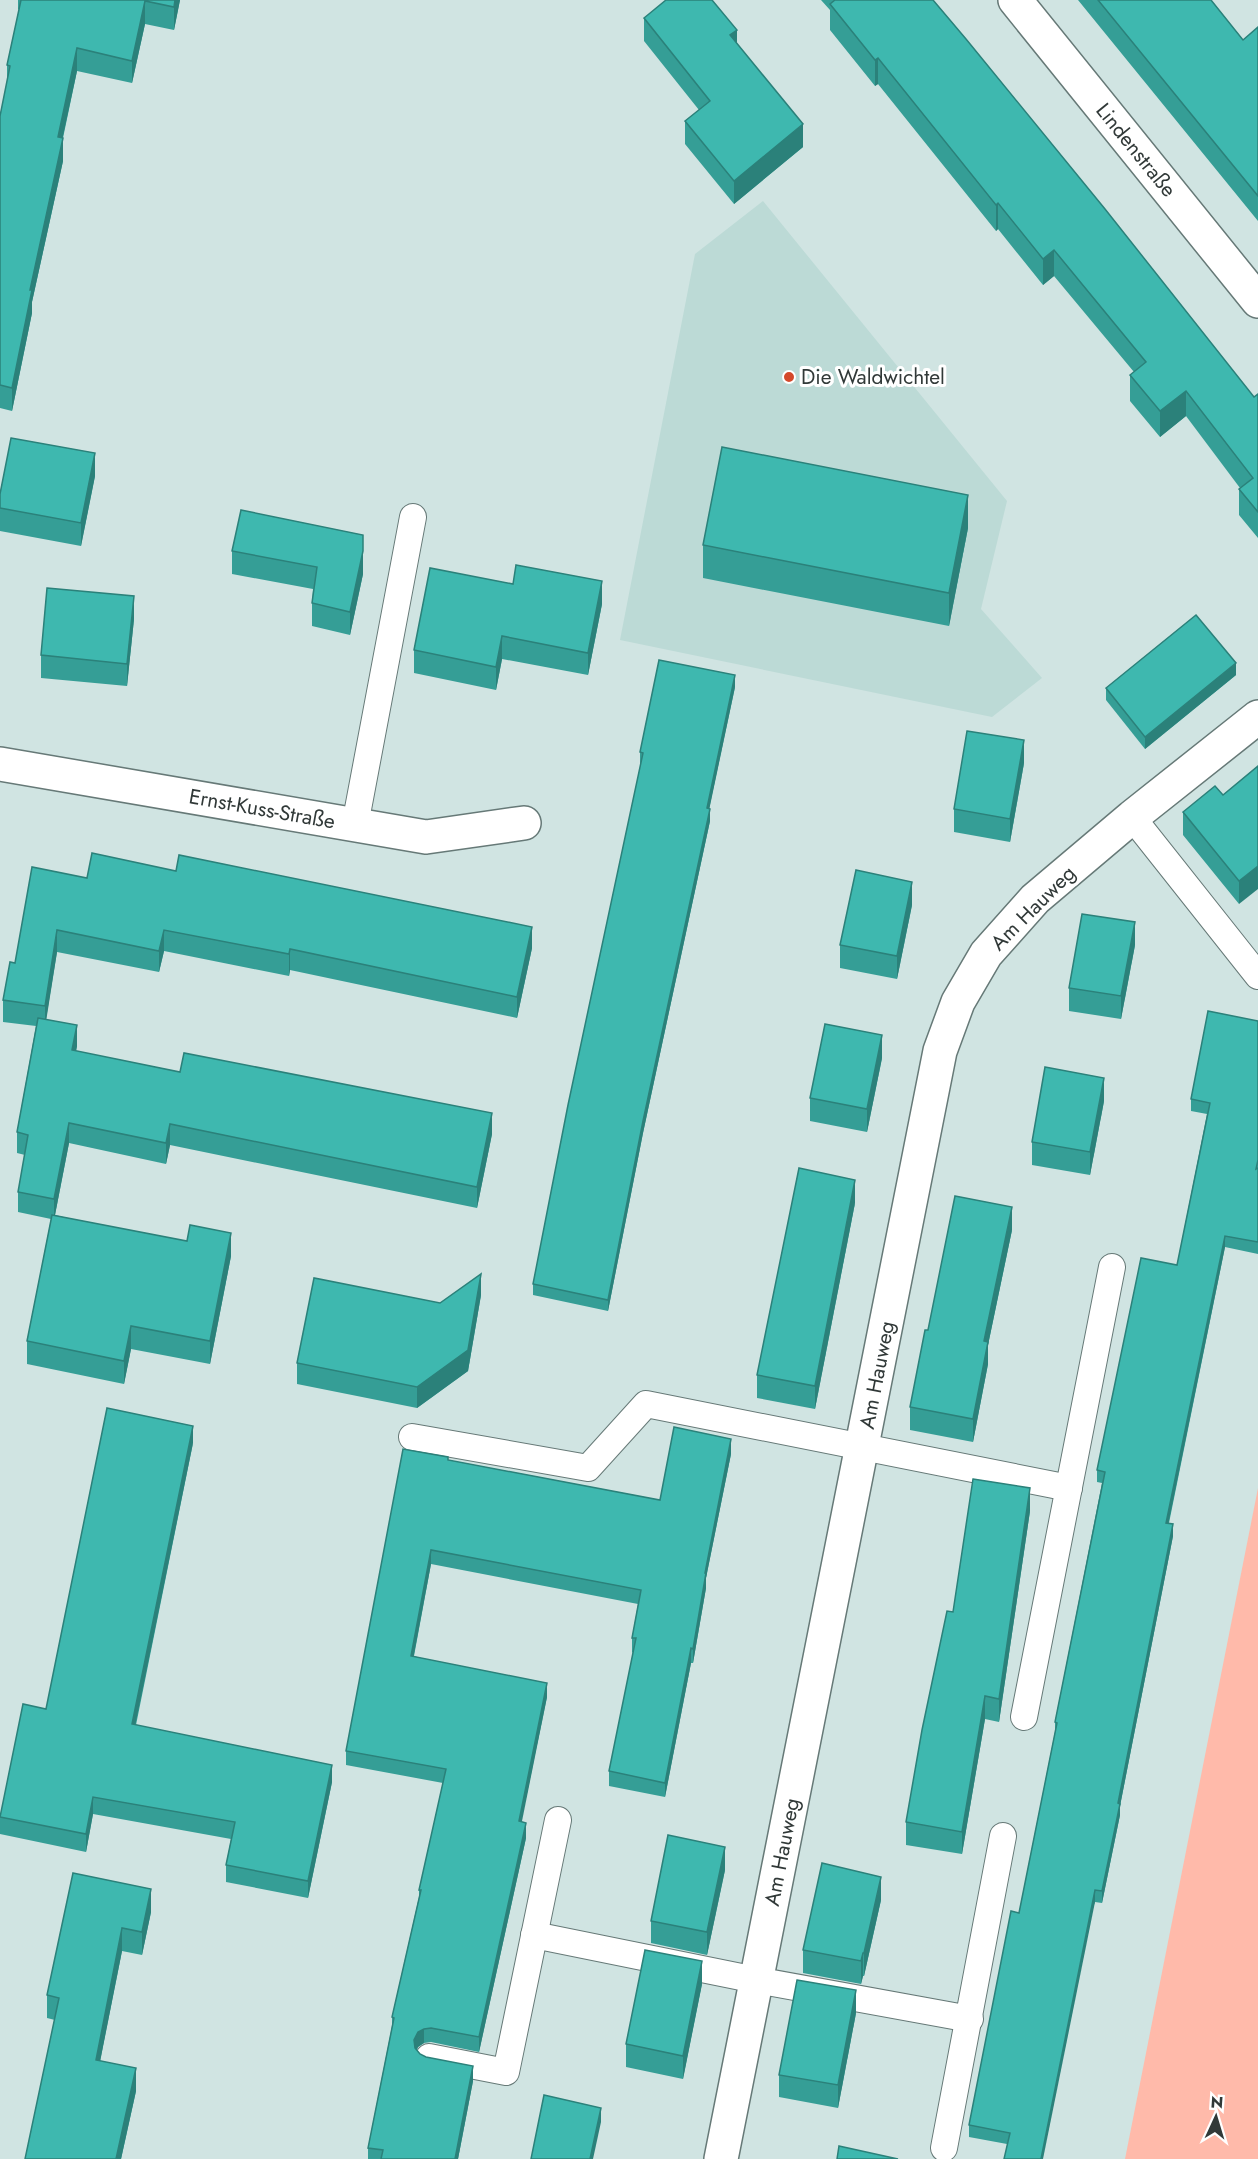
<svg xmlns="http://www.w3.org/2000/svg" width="1258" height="2159" viewBox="0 0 1258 2159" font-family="Jost,sans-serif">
	<rect width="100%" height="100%" fill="#d0e4e2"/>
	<polygon fill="#bcdad6" points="763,201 1007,501 981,609 1042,678 992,717 620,640 695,254"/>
	<polygon fill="#ffbaaa" points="1258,1488 1258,2159 1125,2159"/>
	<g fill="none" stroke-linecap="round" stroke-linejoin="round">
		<defs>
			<g id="service">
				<polyline points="1132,817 1258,976"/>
				<polyline points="355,825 413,517"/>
				<polyline points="412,1437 588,1468 646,1404 1069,1488"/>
				<polyline points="1024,1717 1112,1267"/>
				<polyline points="534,1935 756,1980 970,2019"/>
				<polyline points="429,2057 506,2072 558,1820"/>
				<polyline points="944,2148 1003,1836"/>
			</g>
			<g id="minor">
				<polyline points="1015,0 1258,301"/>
				<polyline points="0,764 426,837 524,823"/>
				<polyline points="721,2159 940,1051 958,1002 986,954 1035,899 1132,817 1258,717"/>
			</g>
		</defs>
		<use href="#service" stroke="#667977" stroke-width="28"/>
		<use href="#minor" stroke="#667977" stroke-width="36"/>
		<use href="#service" stroke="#fff" stroke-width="26"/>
		<use href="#minor" stroke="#fff" stroke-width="33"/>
	</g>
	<g fill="#359e96">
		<polygon points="18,0 180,0 174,30 145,24 132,83 77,71 63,138 63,161 32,302 32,313 12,411 0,408 0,116 7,82 7,65 19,10 18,9"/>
		<polygon points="821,0 933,0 1254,397 1258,394 1258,538 1239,515 1239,489 1240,488 1186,416 1160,437 1130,401 1130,375 1134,372 1054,276 1043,285 998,229 996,231 878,84 875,86 830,30 830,10"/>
		<polygon points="1078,0 1211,0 1243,40 1258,27 1258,221"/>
		<polygon points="644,18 737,43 803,147 734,204 685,144 685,121 699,110 644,41"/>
		<polygon points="95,476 81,546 0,531 0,494"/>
		<polygon points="968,528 949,626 703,578 703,545"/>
		<polygon points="232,551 363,574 350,635 312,626 312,603 313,589 232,574"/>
		<polygon points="602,604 588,675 502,659 496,690 414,673 414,650"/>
		<polygon points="134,619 127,686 41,678 41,655"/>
		<polygon points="1236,675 1145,749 1106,700 1106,688"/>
		<polygon points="735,687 709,809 710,821 643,1133 608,1311 533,1295 533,1284 641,764 640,764 640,752"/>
		<polygon points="1024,763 1010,842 954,832 954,809"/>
		<polygon points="1258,766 1239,904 1183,835 1183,812 1223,795"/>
		<polygon points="87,878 532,948 517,1018 290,970 289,976 164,951 159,972 57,952 46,1019 77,1046 76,1051 180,1072 492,1134 477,1208 170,1145 166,1164 69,1143 55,1215 231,1256 210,1364 131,1349 124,1384 27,1364 27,1341 51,1219 18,1212 18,1192 25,1155 17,1153 17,1132 36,1026 3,1022 3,1000 15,963"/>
		<polygon points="912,905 897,979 840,968 840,945"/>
		<polygon points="1135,945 1121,1019 1069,1011 1069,988"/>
		<polygon points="1258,1021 1258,1254 1225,1247 1169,1523 1173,1536 1120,1806 1120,1815 1102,1903 1095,1902 1007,2144 969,2137 969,2125 1019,1913 1055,1732 1055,1722 1102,1483 1097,1482 1097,1470 1177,1265 1207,1114 1191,1111 1191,1099"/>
		<polygon points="882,1058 867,1132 810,1121 810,1098"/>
		<polygon points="1104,1101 1090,1175 1032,1165 1032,1142"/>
		<polygon points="855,1203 815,1409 757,1398 757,1375"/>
		<polygon points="1012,1230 988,1345 988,1364 973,1442 910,1430 910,1407 928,1330"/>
		<polygon points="481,1295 468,1371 417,1408 297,1384 297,1363 440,1303"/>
		<polygon points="193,1443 136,1725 332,1782 308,1898 226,1882 226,1865 231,1839 93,1814 86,1852 0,1834 0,1816 46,1709"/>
		<polygon points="731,1454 706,1578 706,1588 693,1663 691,1663 665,1797 609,1786 609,1771 633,1653 632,1652 632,1638 638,1604 431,1564 414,1656 547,1697 521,1822 526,1838 479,2052 431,2042 424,2043 418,2047 417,2050 420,2054 473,2081 458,2159 368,2159 368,2148 392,2026 392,2017 419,1897 419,1890 443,1783 346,1765 346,1751 448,1460 660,1500"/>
		<polygon points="1030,1511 999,1722 985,1719 962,1854 906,1845 906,1822 953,1612"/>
		<polygon points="725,1870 707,1955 651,1943 651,1921"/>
		<polygon points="73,1873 151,1912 142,1955 122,1951 100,2061 136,2091 121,2159 55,2020 47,2018 47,1995"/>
		<polygon points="881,1900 864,1976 863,1976 861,1984 803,1973 803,1950"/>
		<polygon points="702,1984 683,2079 626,2067 626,2044"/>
		<polygon points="856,2013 838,2108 779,2097 779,2075"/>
	</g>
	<g fill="#2b817a">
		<polygon points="175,0 180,0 174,30 174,7"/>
		<polygon points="145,1 145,24 132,83 132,61"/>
		<polygon points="737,30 737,53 730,35"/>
		<polygon points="77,48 77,71 61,145 63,138 63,161 32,302 32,313 12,411 12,388 58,137"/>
		<polygon points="878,58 878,84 875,86 875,60"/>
		<polygon points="803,124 803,147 734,204 734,181"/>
		<polygon points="998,203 998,229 996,231 996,205"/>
		<polygon points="1054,250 1054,276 1043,285 1043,259"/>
		<polygon points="1186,391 1186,416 1160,437 1160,411"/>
		<polygon points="95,453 95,476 81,546 81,523"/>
		<polygon points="968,495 968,528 949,626 949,593"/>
		<polygon points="363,551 363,574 350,635 350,612"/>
		<polygon points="602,581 602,604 588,675 588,653"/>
		<polygon points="134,596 134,619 127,686 127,664"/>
		<polygon points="502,636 502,659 496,690 496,667"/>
		<polygon points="1236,663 1236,675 1145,749 1145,737"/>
		<polygon points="735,675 735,687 707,820 707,808"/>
		<polygon points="1024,740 1024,763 1010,842 1010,819"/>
		<polygon points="710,809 710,821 643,1133 608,1311 608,1300 643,1121"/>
		<polygon points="1258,866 1258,889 1239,904 1239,881"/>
		<polygon points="912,882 912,905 897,979 897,956"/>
		<polygon points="1135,922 1135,945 1121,1019 1121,996"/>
		<polygon points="532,927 532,948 517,1018 517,997"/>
		<polygon points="57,930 57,952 45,1028 45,1006"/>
		<polygon points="164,930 164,951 159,972 159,951"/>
		<polygon points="290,949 290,970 289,976 289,954"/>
		<polygon points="77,1025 77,1046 72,1070 72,1050"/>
		<polygon points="882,1035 882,1058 867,1132 867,1109"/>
		<polygon points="1104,1078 1104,1101 1090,1175 1090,1152"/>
		<polygon points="492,1113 492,1134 477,1208 477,1187"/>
		<polygon points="69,1123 69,1143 54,1220 54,1199"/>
		<polygon points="170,1124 170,1145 166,1164 166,1143"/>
		<polygon points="855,1180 855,1203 815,1409 815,1386"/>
		<polygon points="1012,1207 1012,1230 988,1345 988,1364 973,1442 973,1419 984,1341"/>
		<polygon points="231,1233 231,1256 210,1364 210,1341"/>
		<polygon points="1225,1236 1225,1247 1166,1535 1166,1523"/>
		<polygon points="481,1274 481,1295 468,1371 417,1408 417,1387"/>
		<polygon points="131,1326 131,1349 124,1384 124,1361"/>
		<polygon points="193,1426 193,1443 132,1741 132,1724"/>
		<polygon points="731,1439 731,1454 706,1578 706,1588 693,1663 693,1649 705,1573"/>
		<polygon points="1030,1488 1030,1511 999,1722 999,1699"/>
		<polygon points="1173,1524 1173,1536 1120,1806 1120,1815 1102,1903 1102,1891 1118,1803"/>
		<polygon points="431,1550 431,1564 411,1670 411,1656"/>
		<polygon points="691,1648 691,1663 665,1797 665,1783"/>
		<polygon points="547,1683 547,1697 519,1836 519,1821"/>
		<polygon points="985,1696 985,1719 962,1854 962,1832"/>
		<polygon points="332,1765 332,1782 308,1898 308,1881"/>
		<polygon points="93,1797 93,1814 86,1852 86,1834"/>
		<polygon points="526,1823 526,1838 479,2052 479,2037"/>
		<polygon points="725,1847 725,1870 707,1955 707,1932"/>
		<polygon points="881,1877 881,1900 864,1976 864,1953"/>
		<polygon points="151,1889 151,1912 142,1955 142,1932"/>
		<polygon points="1095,1890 1095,1902 1043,2159 1041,2159"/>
		<polygon points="122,1928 122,1951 96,2082 96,2060"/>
		<polygon points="863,1953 863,1976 861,1984 861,1961"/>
		<polygon points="702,1961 702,1984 683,2079 683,2056"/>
		<polygon points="856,1990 856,2013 838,2108 838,2085"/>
		<polygon points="424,2029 424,2043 418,2047 414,2055 414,2040 418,2032"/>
		<polygon points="473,2066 473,2081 458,2159 455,2159"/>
		<polygon points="136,2068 136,2091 121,2159 116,2159"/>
		<polygon points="601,2108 601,2122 593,2159 590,2159"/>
	</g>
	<g fill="#3eb8af" stroke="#2b817a" stroke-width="1.5">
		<polygon points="21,0 175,0 174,7 145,1 132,61 77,48 58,137 63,138 30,290 32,290 12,388 0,385 0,116 10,66 7,65"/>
		<polygon points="666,0 712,0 737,30 730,35 803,124 734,181 685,121 710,101 644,18"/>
		<polygon points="835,0 933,0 966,39 1105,209 1254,397 1258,394 1258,512 1239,489 1253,478 1186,391 1160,411 1130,375 1146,362 1054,250 1043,259 998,203 996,205 878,58 875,60 830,4"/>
		<polygon points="1098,0 1211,0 1243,40 1258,27 1258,196"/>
		<polygon points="11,438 95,453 81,523 0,508 0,494"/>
		<polygon points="722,447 968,495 949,593 703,545"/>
		<polygon points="241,510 363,535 363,551 350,612 312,603 317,567 232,551"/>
		<polygon points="516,565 602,581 588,653 502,636 496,667 414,650 430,568 513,584"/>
		<polygon points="47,588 134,596 127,664 41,655"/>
		<polygon points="1196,615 1236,663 1145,737 1106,688"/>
		<polygon points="659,660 735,675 707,808 710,809 643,1121 608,1300 533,1284 568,1105 643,753 640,752"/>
		<polygon points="967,731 1024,740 1010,819 954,809"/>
		<polygon points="1258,766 1258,866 1239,881 1183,812 1215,786 1223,795"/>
		<polygon points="92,853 176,871 179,855 532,927 517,997 290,949 289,954 164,930 159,951 57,930 45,1006 3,1000 10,962 15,963 32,867 87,878"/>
		<polygon points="856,870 912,882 897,956 840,945"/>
		<polygon points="1082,914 1135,922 1121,996 1069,988"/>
		<polygon points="1208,1011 1258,1021 1258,1160 1256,1169 1258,1168 1258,1242 1225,1236 1166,1523 1173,1524 1118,1803 1120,1804 1102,1891 1095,1890 1041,2159 1004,2159 1010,2133 969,2125 1011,1911 1019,1913 1057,1723 1055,1722 1105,1472 1097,1470 1141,1258 1177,1265 1210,1103 1191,1099"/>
		<polygon points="38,1018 77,1025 72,1050 180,1072 184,1053 492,1113 477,1187 170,1124 166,1143 69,1123 54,1199 18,1192 28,1135 17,1132"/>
		<polygon points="825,1024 882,1035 867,1109 810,1098"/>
		<polygon points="1045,1067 1104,1078 1090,1152 1032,1142"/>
		<polygon points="799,1168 855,1180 815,1386 757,1375"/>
		<polygon points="955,1196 1012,1207 984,1341 988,1342 973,1419 910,1407 925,1330 928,1330"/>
		<polygon points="52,1215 187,1241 190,1225 231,1233 210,1341 131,1326 124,1361 27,1341"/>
		<polygon points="481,1274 468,1350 417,1387 297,1363 314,1278 440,1303"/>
		<polygon points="107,1408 193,1426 132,1724 332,1765 308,1881 226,1865 235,1822 93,1797 86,1834 0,1817 23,1704 46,1709"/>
		<polygon points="674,1427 731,1439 705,1573 706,1573 693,1649 691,1648 665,1783 609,1771 636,1638 632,1638 641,1590 431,1550 411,1656 547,1683 519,1821 526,1823 479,2037 431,2028 424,2029 418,2032 414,2040 415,2048 420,2054 426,2057 473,2066 455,2159 381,2159 383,2150 368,2148 394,2018 392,2017 421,1890 419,1890 446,1769 346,1751 403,1449 448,1457 448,1460 660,1500"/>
		<polygon points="973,1479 1030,1488 999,1699 985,1696 962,1832 906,1822 922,1730 947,1611 953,1612"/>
		<polygon points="668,1835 725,1847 707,1932 651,1921"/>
		<polygon points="822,1863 881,1877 864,1953 863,1953 861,1961 803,1950"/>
		<polygon points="73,1873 151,1889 142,1932 122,1928 96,2060 136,2068 116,2159 25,2159 59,1998 47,1995"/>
		<polygon points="645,1950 702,1961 683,2056 626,2044"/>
		<polygon points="797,1980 856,1990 838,2085 779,2075"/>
		<polygon points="544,2095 601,2108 590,2159 531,2159"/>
		<polygon points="839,2146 898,2159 837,2159"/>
	</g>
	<circle fill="#d4492b" stroke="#fff" stroke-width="2" cx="789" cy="377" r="6"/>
	<g text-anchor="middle" stroke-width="6" stroke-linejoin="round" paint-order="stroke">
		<g font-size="21" fill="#313938" stroke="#fff">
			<text transform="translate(1136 150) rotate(51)" y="7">Lindenstraße</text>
			<text transform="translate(262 809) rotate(10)" y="7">Ernst-Kuss-Straße</text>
			<text transform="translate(1033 908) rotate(-45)" y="7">Am Hauweg</text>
			<text transform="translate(877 1375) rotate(-79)" y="7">Am Hauweg</text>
			<text transform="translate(782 1852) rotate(-79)" y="7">Am Hauweg</text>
		</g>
		<g font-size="21" fill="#313938" stroke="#fff" text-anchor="start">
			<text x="801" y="384">Die Waldwichtel</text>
		</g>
	</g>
	<g transform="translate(1216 2117) rotate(4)" stroke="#ffffff" stroke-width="4.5" paint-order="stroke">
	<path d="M0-4.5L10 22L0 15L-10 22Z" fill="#313938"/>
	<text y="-9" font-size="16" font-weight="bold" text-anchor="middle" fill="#313938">N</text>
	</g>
</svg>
